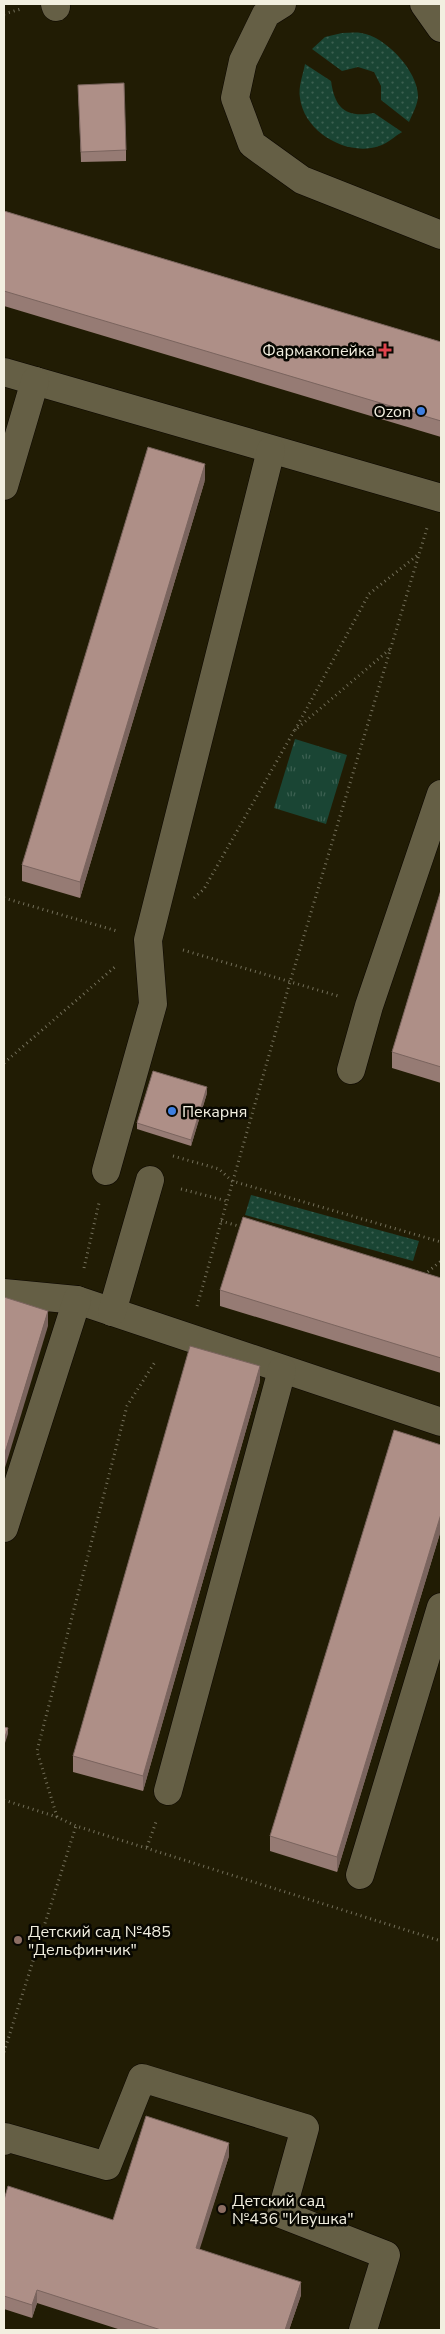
<svg xmlns="http://www.w3.org/2000/svg" width="445" height="2334" viewBox="0 0 445 2334" font-family="'Nunito Sans',sans-serif">
	<defs>
		<pattern id="grass-dots" width="8" height="8" patternUnits="userSpaceOnUse" patternTransform="scale(1.25)"><rect width="8" height="8" fill="#1a4534"/><path d="M2 2h.1M6 6h.1" fill="none" stroke="#3c6051" stroke-width="1.8" stroke-linecap="round"/></pattern>
		<pattern id="park-tufts" width="24" height="20" patternUnits="userSpaceOnUse" patternTransform="scale(1.25)"><rect width="24" height="20" fill="#1a4534"/><path d="M3 7l-1-3M5 7V3M7 7l1-3M15 17l-1-3M17 17v-4M19 17l1-3" fill="none" stroke="#3c6051"/></pattern>
	</defs>
	<rect width="100%" height="100%" fill="#211c04"/>
	<g fill="url(#grass-dots)">
		<path d="M342,33C348,33 355,32 361,33C385,36 418,71 418,96C418,104 412,115 409,122L381,100V86L374,72L358,67L342,71L312,49L325,37Z"/>
		<path d="M305,64L331,81C335,109 346,118 374,113L402,132C395,136 387,144 379,146C347,157 304,132 300,98C298,87 303,75 305,64Z"/>
		<polygon points="251,1195 419,1241 413,1261 245,1215"/>
	</g>
	<polygon fill="url(#park-tufts)" points="295,739 347,755 326,824 274,808"/>
	<g fill="none" stroke-linecap="round" stroke-linejoin="round">
		<defs>
			<g id="minor">
				<polyline points="55,4 56,7"/>
				<polyline points="282,4 266,14 243,61 235,98 252,144 302,180 441,235"/>
				<polyline points="424,4 441,28"/>
				<polyline points="4,372 441,498"/>
				<polyline points="4,486 35,381"/>
				<polyline points="351,1070 369,1006 441,794"/>
				<polyline points="106,1171 153,1004 148,940 271,450"/>
				<polyline points="4,1293 77,1300 441,1422"/>
				<polyline points="112,1312 150,1180"/>
				<polyline points="4,1528 77,1300"/>
				<polyline points="168,1791 282,1370"/>
				<polyline points="360,1875 441,1607"/>
				<polyline points="4,2141 5,2137 107,2166 142,2078 305,2128 281,2214 386,2255 363,2330"/>
			</g>
		</defs>
		<use href="#minor" stroke="#0b0600" stroke-width="29"/>
		<g stroke="#74705b" stroke-width="3" stroke-dasharray="1 4" stroke-linecap="butt">
			<polyline points="4,14 21,9"/>
			<polyline points="295,730 369,594 419,554"/>
			<polyline points="4,898 117,931"/>
			<polyline points="194,898 204,889 294,731 390,649"/>
			<polyline points="183,950 338,996"/>
			<polyline points="4,1063 116,966"/>
			<polyline points="173,1156 219,1169 232,1181 441,1242"/>
			<polyline points="181,1189 227,1201"/>
			<polyline points="221,1221 242,1227"/>
			<polyline points="84,1268 99,1203"/>
			<polyline points="424,1275 441,1261"/>
			<polyline points="197,1306 290,982 427,528"/>
			<polyline points="4,1800 57,1817 76,1826 441,1941"/>
			<polyline points="57,1817 37,1751 127,1406 155,1362"/>
			<polyline points="147,1847 156,1822"/>
			<polyline points="4,2052 76,1826"/>
		</g>
		<use href="#minor" stroke="#655f45" stroke-width="28"/>
	</g>
	<g fill="#967b74">
		<polygon points="78,85 126,150 126,161 81,162"/>
		<polygon points="4,211 441,342 441,437 4,306"/>
		<polygon points="205,480 80,898 22,881 22,865"/>
		<polygon points="441,890 441,1083 392,1068 392,1052"/>
		<polygon points="207,1093 191,1146 137,1129 137,1123"/>
		<polygon points="441,1278 441,1373 220,1306 220,1290"/>
		<polygon points="260,1381 143,1791 73,1772 73,1756"/>
		<polygon points="441,1445 441,1530 337,1872 270,1851 270,1836"/>
		<polygon points="229,2156 199,2249 301,2295 289,2330 121,2330 37,2303 32,2318 4,2309 4,2200 113,2220"/>
	</g>
	<g fill="#7a645e">
		<polygon points="205,464 205,480 80,898 80,882"/>
		<polygon points="207,1087 207,1093 191,1146 191,1140"/>
		<polygon points="48,1311 48,1326 4,1471 4,1456"/>
		<polygon points="260,1366 260,1381 143,1791 143,1776"/>
		<polygon points="441,1514 441,1530 337,1872 337,1857"/>
		<polygon points="8,1728 8,1734 4,1746 4,1740"/>
		<polygon points="229,2143 229,2156 196,2261 196,2248"/>
		<polygon points="301,2282 301,2295 289,2330 285,2330"/>
		<polygon points="37,2290 37,2303 32,2318 32,2305"/>
	</g>
	<g fill="#ae8f87" stroke="#7a645e">
		<polygon points="124,83 126,150 81,152 78,85"/>
		<polygon points="4,211 441,342 441,421 4,291"/>
		<polygon points="148,447 205,464 80,882 22,865"/>
		<polygon points="441,890 441,1067 392,1052"/>
		<polygon points="153,1071 207,1087 191,1140 137,1123"/>
		<polygon points="243,1217 441,1278 441,1358 220,1290"/>
		<polygon points="4,1297 48,1311 4,1456"/>
		<polygon points="190,1346 260,1366 143,1776 73,1756"/>
		<polygon points="394,1430 441,1445 441,1514 337,1857 270,1836"/>
		<polygon points="4,1727 8,1728 4,1740"/>
		<polygon points="146,2116 229,2143 196,2248 301,2282 285,2330 161,2330 37,2290 32,2305 4,2296 4,2200 8,2186 113,2220"/>
	</g>
	<path fill="#e0444e" stroke="#080701" stroke-width="2" d="M382.5 342.5h5v5h5v5h-5v5h-5v-5h-5v-5h5z"/>
	<g fill="#3f7fe0" stroke="#080701" stroke-width="2">
		<circle cx="421" cy="411" r="5"/>
		<circle cx="172" cy="1111" r="5"/>
	</g>
	<g fill="#8d6e63" stroke="#080701" stroke-width="2">
		<circle cx="18" cy="1940" r="5"/>
		<circle cx="222" cy="2209" r="5"/>
	</g>
	<g text-anchor="middle" stroke-width="5" stroke-linejoin="round" paint-order="stroke">
		<g font-size="16" fill="#f2efe0" stroke="#080701" text-anchor="start">
			<text x="375" y="356" text-anchor="end">Фармакопейка</text>
			<text x="411" y="417" text-anchor="end">Ozon</text>
			<text x="182" y="1117">Пекарня</text>
			<text x="28" y="1937">Детский сад №485<tspan x="28" dy="18">"Дельфинчик"</tspan></text>
			<text x="232" y="2206">Детский сад<tspan x="232" dy="18">№436 "Ивушка"</tspan></text>
		</g>
	</g>
	<rect width="445" height="2334" fill="none" stroke="#f2efe0" stroke-width="10"/>
</svg>
